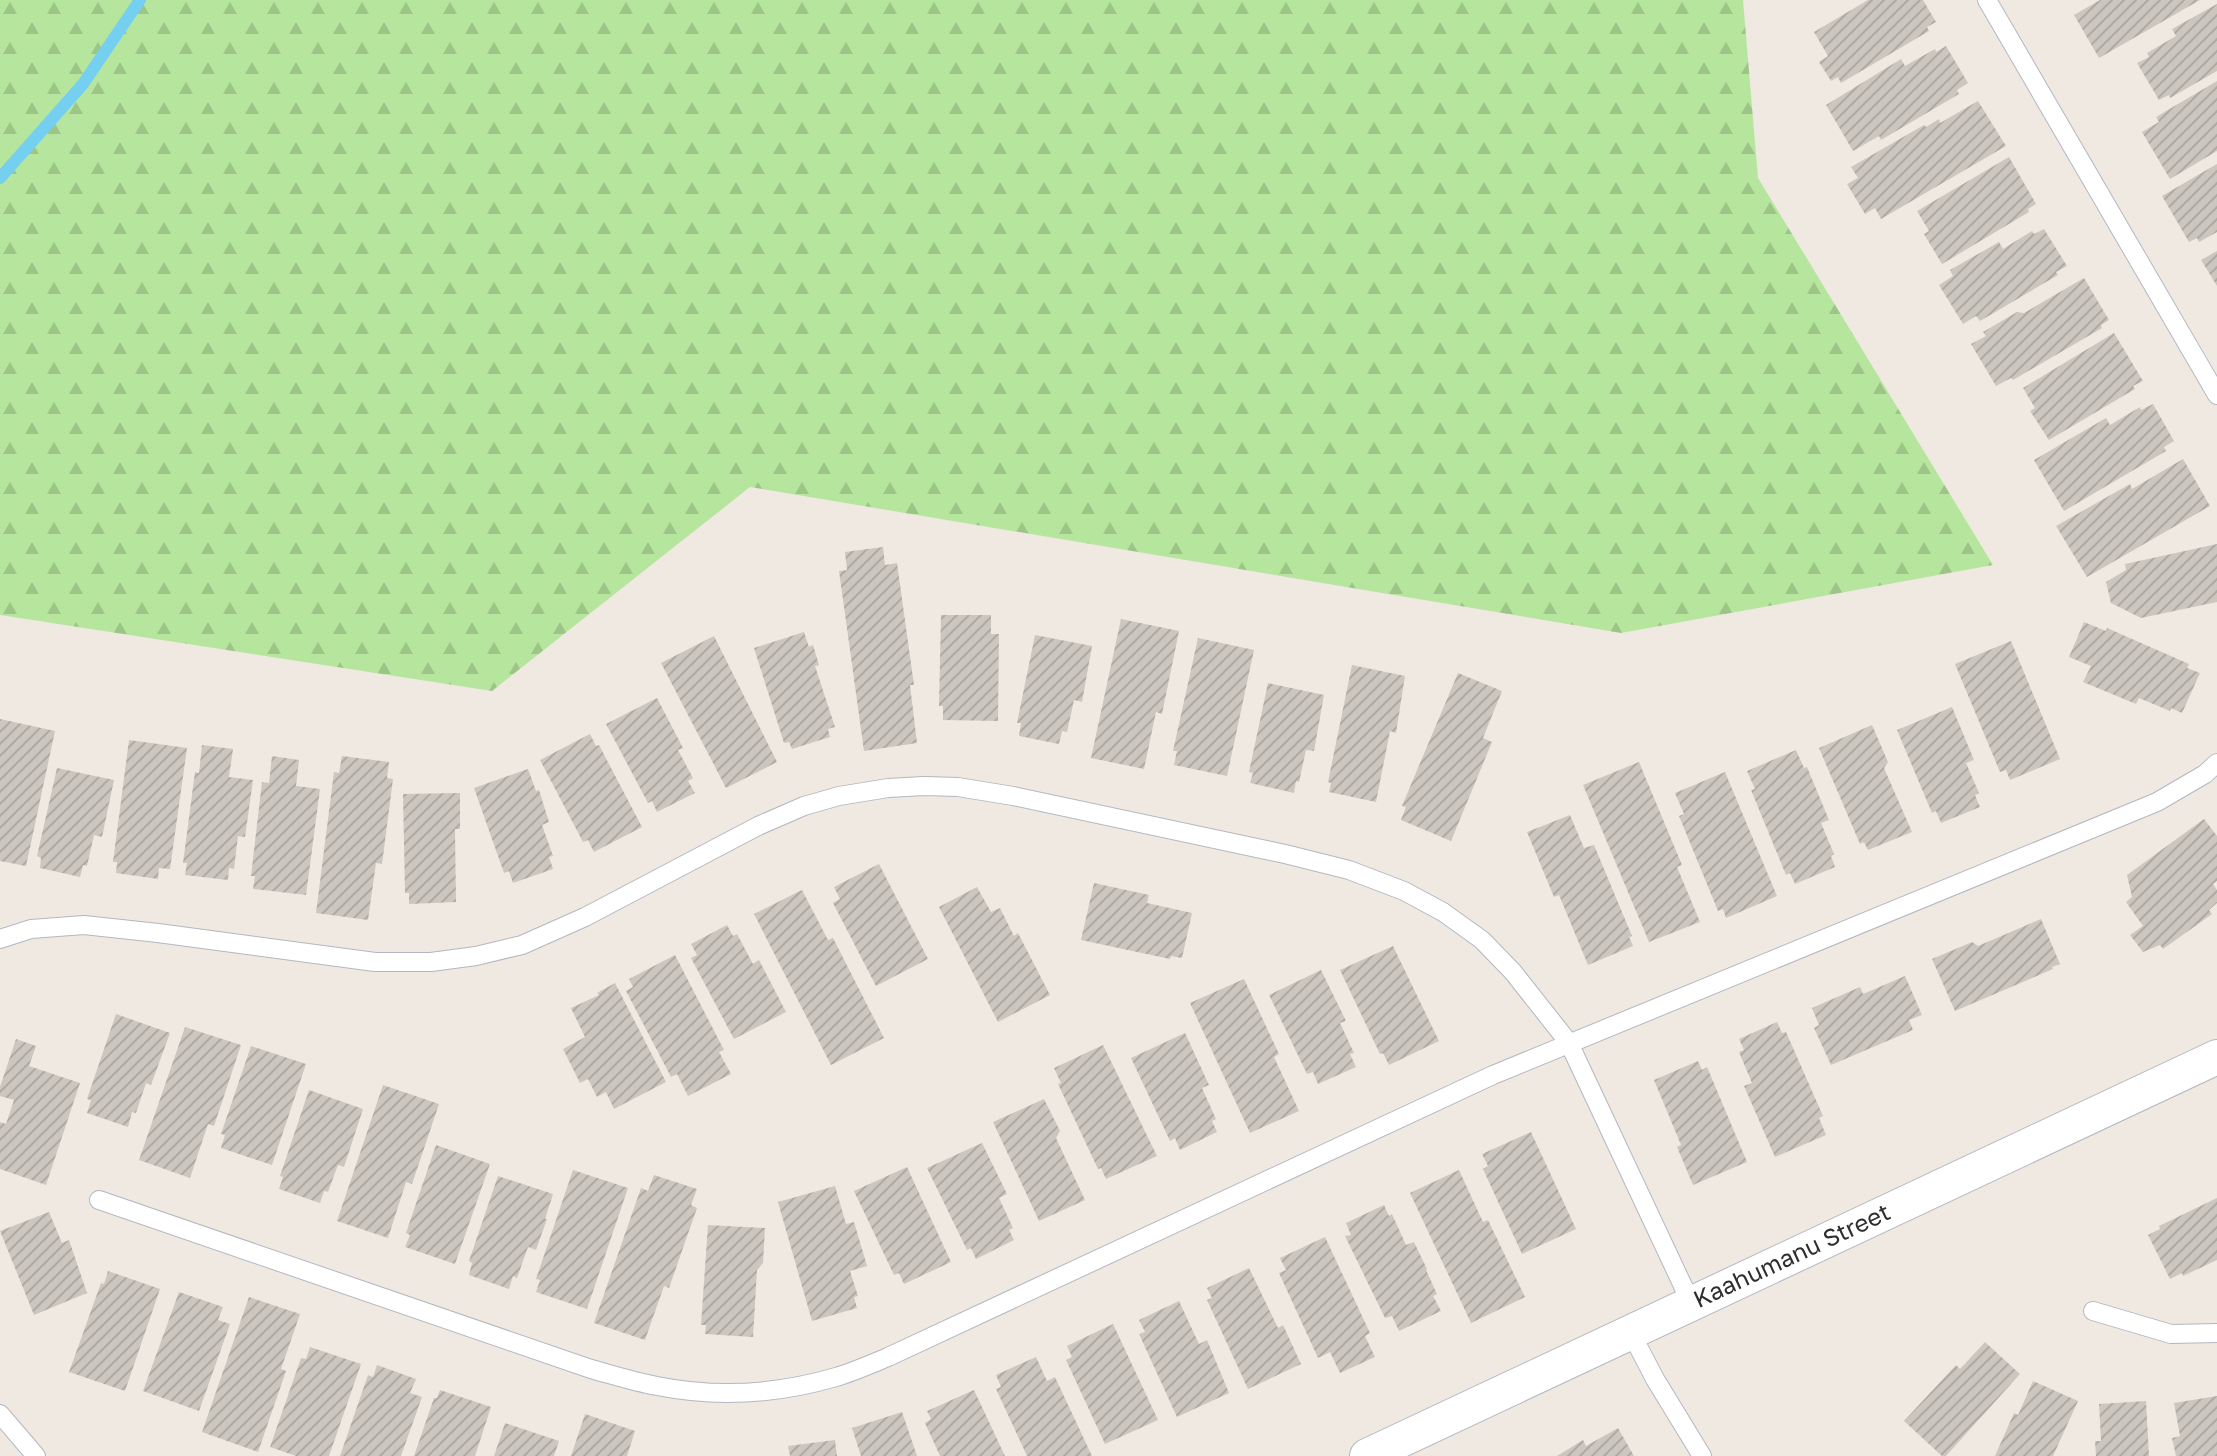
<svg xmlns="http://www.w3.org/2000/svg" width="2217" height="1456" viewBox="0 0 2217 1456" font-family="'Golos Text',sans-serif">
	<defs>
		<pattern id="forest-firs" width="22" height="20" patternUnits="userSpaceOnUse" patternTransform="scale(2)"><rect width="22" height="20" fill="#b6e59e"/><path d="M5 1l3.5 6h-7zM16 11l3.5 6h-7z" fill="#9dc588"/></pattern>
		<pattern id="building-hatch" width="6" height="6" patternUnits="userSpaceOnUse" patternTransform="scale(2)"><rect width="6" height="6" fill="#cbc7bf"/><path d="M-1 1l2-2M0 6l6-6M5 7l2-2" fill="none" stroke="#afaba4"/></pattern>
	</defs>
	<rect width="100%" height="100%" fill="#efe9e1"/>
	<polygon fill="url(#forest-firs)" points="0,0 1743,0 1758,178 1993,565 1621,633 750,487 492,691 0,615"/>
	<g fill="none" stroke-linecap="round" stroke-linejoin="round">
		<polyline stroke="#75cff0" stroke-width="12" points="0,178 83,84 140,0"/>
	</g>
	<g fill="url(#building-hatch)">
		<polygon points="1868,0 1923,0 1936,22 1927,27 1929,31 1841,83 1838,77 1831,81 1819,62 1828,56 1814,32"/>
		<polygon points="2100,0 2200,0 2099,58 2074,15"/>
		<polygon points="2217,4 2217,71 2170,98 2169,95 2159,100 2137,63 2149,57 2147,53 2176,36 2172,29"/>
		<polygon points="1946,46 1968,83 1957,90 1959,94 1881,140 1879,136 1853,151 1826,105 1901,59 1905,66 1935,49 1936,52"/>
		<polygon points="2217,81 2217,151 2170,179 2142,132 2159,122 2156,117"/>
		<polygon points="1978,101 2006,146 1881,219 1875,208 1865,214 1847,184 1858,178 1851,167 1924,125 1926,127 1939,119 1940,123"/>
		<polygon points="2009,157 2036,204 2028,209 2029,212 1942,264 1924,234 1929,231 1917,211"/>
		<polygon points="2217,164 2217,232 2199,242 2197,238 2189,242 2162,196"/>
		<polygon points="2044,229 2067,266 2056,272 2058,275 1980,321 1976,316 1963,324 1939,285 1953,276 1950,270 1999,242 2003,249 2032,231 2034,234"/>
		<polygon points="2217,251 2217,286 2201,260"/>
		<polygon points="2084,278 2109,320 2101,325 2102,328 2013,380 2011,378 1996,386 1971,344 1986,336 1983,332 2017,312 2024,313"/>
		<polygon points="2114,333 2143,381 2133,386 2135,389 2049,440 2030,411 2035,408 2023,388"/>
		<polygon points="2153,404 2174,441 2164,447 2166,451 2064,511 2034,460 2106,418 2110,425 2140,407 2141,410"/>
		<polygon points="2183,459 2210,506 2087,577 2056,526 2130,484 2132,489"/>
		<polygon points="2217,544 2217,602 2141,618 2111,603 2106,582 2126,570 2125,564"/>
		<polygon points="883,547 885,565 897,563 914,685 910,685 917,743 864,751 839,571 847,570 845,552"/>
		<polygon points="941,615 991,615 991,634 999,634 998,721 943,720 943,706 939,706"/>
		<polygon points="1121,619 1179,631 1162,714 1156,712 1144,769 1091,758"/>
		<polygon points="2084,622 2106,631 2107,628 2189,664 2187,668 2200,673 2182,713 2171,708 2170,711 2139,698 2136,704 2083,682 2091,666 2069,657"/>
		<polygon points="804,632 809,647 813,645 819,665 815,666 835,727 828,729 830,737 792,749 789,742 784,743 754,648"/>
		<polygon points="1035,635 1092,646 1082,702 1074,700 1067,732 1062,731 1059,744 1019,736 1021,723 1017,723"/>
		<polygon points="714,636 777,762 726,788 661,663"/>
		<polygon points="1198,638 1254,650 1227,776 1174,765 1177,751 1173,751"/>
		<polygon points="2011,641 2060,759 2010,780 2006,770 2000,772 1955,664"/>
		<polygon points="1352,665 1405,676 1396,733 1390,731 1376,802 1329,792 1331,783 1328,782"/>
		<polygon points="1458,673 1502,691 1483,738 1492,742 1451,841 1401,820 1406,807 1402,806"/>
		<polygon points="1268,683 1324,695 1314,751 1306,750 1299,782 1296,781 1294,793 1250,783 1253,773 1249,772"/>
		<polygon points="657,698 683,748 678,750 693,778 688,781 695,793 657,812 652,801 648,803 606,724"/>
		<polygon points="1952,707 1974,760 1966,763 1979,793 1975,795 1980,807 1941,823 1936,811 1932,813 1897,730"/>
		<polygon points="0,719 55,731 26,866 0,861"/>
		<polygon points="1872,725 1888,762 1884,768 1912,832 1868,850 1864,842 1860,844 1819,748"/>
		<polygon points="590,734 596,746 599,745 642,827 594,852 588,840 583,842 540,760"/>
		<polygon points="129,740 187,748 170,869 159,868 158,879 116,873 117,862 113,862"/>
		<polygon points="202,745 233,749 229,777 253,780 245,837 238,836 234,869 229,868 228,880 185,875 187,863 183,863 195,772 199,773"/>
		<polygon points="1796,750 1804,768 1807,767 1829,820 1821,823 1834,854 1831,856 1835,867 1795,884 1790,873 1786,875 1751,790 1755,789 1747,771"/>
		<polygon points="272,756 299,760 296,786 320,789 306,895 253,889 255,876 251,876 262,782 269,783"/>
		<polygon points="342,756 389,762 387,778 393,779 382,864 376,863 368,920 316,913 334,772 339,773"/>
		<polygon points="1639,762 1682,865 1677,867 1700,922 1649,942 1583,785"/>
		<polygon points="57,768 114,780 102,837 94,835 87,866 83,865 80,877 40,868 41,858 37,856"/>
		<polygon points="528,769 536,791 539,790 549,822 542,825 553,856 549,857 553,869 513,883 509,871 504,873 474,788"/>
		<polygon points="1725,772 1777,896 1726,918 1723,909 1718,911 1679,816 1684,814 1675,793"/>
		<polygon points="460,793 460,829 455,829 456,902 409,904 409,893 405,893 403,794"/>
		<polygon points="1570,815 1584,848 1594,845 1632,936 1629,937 1633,946 1588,965 1559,895 1554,897 1527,832"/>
		<polygon points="2204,819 2217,836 2217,881 2213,884 2217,890 2217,903 2209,910 2212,914 2163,949 2160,945 2143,952 2130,935 2143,926 2126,902 2132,897 2127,875"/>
		<polygon points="879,864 928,959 876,986 833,903 840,899 834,887"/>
		<polygon points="1094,883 1149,895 1147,903 1192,913 1182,958 1171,956 1170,959 1081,940"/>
		<polygon points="977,887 991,912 1000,908 1014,936 1018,933 1050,995 998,1022 939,907"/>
		<polygon points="802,890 828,940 833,938 884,1038 831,1065 754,914"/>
		<polygon points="2041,919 2060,964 2052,967 2053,969 1955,1011 1932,959 1972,942 1978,946"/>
		<polygon points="727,925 733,936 737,934 753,964 759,960 786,1012 734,1039 691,958 697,955 691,944"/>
		<polygon points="1393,946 1439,1041 1389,1065 1383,1053 1380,1054 1340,970"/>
		<polygon points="675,955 724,1050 719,1052 731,1074 688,1096 677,1074 671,1077 626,991 633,987 629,979"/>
		<polygon points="1321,970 1346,1021 1340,1023 1354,1053 1350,1054 1356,1067 1318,1084 1313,1072 1307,1074 1269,995"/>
		<polygon points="1905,976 1922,1015 1909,1020 1913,1030 1831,1065 1814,1028 1819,1025 1812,1008 1860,987 1863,994"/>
		<polygon points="1244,979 1279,1054 1274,1057 1299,1111 1250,1133 1190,1003"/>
		<polygon points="615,983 666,1082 614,1109 606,1092 597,1097 588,1079 580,1083 563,1049 585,1037 571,1008 599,995 597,993"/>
		<polygon points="116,1014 170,1033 151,1085 146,1083 136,1113 132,1112 128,1127 87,1113 91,1100 87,1099"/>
		<polygon points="1777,1022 1782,1033 1786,1032 1823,1116 1819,1118 1826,1135 1775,1157 1744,1086 1752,1083 1739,1052 1744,1050 1739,1039"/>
		<polygon points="185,1027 241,1045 214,1126 208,1124 190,1178 139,1160"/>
		<polygon points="1185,1033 1209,1085 1202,1088 1216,1119 1212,1121 1217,1132 1180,1150 1175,1138 1170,1141 1131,1058"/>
		<polygon points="16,1039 36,1046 29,1066 80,1083 46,1185 0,1169 0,1122 6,1124 14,1100 0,1096 0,1087"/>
		<polygon points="1103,1045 1157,1156 1106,1179 1101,1168 1098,1169 1058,1084 1061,1083 1054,1068"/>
		<polygon points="251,1046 306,1064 272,1165 221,1148 225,1135 221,1134"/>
		<polygon points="1698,1061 1702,1070 1707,1067 1747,1162 1693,1185 1677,1147 1681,1145 1654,1080"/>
		<polygon points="383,1085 439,1104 412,1184 406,1182 388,1238 337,1221"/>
		<polygon points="309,1090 363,1109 344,1167 338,1165 328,1192 324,1191 320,1203 279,1189 283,1177 280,1176"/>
		<polygon points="1044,1099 1060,1131 1056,1138 1085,1200 1039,1221 993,1122"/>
		<polygon points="1531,1132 1576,1229 1522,1254 1483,1169 1488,1166 1482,1154"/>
		<polygon points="982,1143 1007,1194 999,1198 1013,1228 1009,1230 1014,1240 976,1259 971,1248 967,1250 927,1168"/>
		<polygon points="436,1145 490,1164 455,1264 405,1247 410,1235 406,1233"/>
		<polygon points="907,1167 951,1262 904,1284 899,1273 894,1275 854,1191"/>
		<polygon points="573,1170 628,1188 587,1309 536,1292 540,1280 536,1279"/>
		<polygon points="1459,1170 1483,1222 1488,1220 1525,1297 1471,1323 1410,1193"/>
		<polygon points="654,1175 697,1189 691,1205 697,1208 669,1288 664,1286 645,1340 594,1323 641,1188 648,1191"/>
		<polygon points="498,1176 553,1194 545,1219 547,1219 536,1250 528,1247 517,1278 513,1276 509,1289 469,1275 472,1263 469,1261"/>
		<polygon points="835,1186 846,1224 854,1222 867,1266 850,1271 858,1296 854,1297 857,1308 812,1321 778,1202"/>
		<polygon points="2217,1198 2217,1260 2183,1276 2182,1273 2170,1279 2148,1235 2160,1229 2159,1226"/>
		<polygon points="1384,1205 1389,1216 1392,1214 1406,1245 1414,1242 1427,1269 1426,1270 1437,1294 1433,1296 1441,1311 1399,1331 1392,1316 1385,1318 1345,1236 1351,1235 1346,1223"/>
		<polygon points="49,1212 62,1243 69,1240 87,1293 34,1315 0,1231"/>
		<polygon points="708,1225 765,1228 763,1263 757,1270 753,1337 705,1334 706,1325 701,1325"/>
		<polygon points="1325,1237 1370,1333 1365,1336 1375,1357 1340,1373 1330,1352 1318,1358 1279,1273 1286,1270 1280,1258"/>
		<polygon points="1249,1268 1278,1328 1283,1325 1301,1364 1248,1389 1207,1300 1212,1298 1207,1288"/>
		<polygon points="108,1271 160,1289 125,1391 69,1372 101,1283 104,1284"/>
		<polygon points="179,1292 223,1307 218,1320 230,1324 199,1411 143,1391"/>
		<polygon points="249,1297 300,1314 281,1369 286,1371 258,1452 202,1432"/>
		<polygon points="1179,1301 1199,1344 1207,1340 1229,1393 1177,1417 1139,1334 1145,1332 1139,1320"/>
		<polygon points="1113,1324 1158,1420 1105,1444 1066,1360 1072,1357 1067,1346"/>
		<polygon points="1985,1342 2020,1374 1946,1456 1942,1456 1904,1421 1956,1365 1960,1369"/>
		<polygon points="310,1347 361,1364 329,1456 296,1456 270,1447 301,1358 306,1359"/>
		<polygon points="1036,1357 1047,1381 1055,1377 1092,1456 1027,1456 996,1389 1001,1387 996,1375"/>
		<polygon points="377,1365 416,1379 410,1393 422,1397 401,1456 340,1456 368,1375 373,1377"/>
		<polygon points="2033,1381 2078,1401 2053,1456 1995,1456 2014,1413 2018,1415"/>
		<polygon points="440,1390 491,1407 475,1456 414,1456 434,1398 437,1398"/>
		<polygon points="974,1390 1005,1456 940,1456 925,1423 931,1419 927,1411"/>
		<polygon points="2217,1396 2217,1456 2176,1456 2172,1438 2180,1436 2174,1403"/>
		<polygon points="2146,1401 2149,1456 2096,1456 2095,1441 2101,1441 2099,1404"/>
		<polygon points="902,1412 917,1456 861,1456 852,1428"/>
		<polygon points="585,1414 635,1431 627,1456 571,1456"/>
		<polygon points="505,1423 559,1441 554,1456 494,1456"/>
		<polygon points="1618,1428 1634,1456 1557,1456 1583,1440 1586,1446"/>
		<polygon points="835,1440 837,1456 790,1456 788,1446"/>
	</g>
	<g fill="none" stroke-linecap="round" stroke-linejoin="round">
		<defs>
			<g id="service">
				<polyline points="1987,0 2217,395"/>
				<polyline points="0,939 31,929 84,925 158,933 375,962 431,962 476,956 522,945 585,917 758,826 804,806 839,796 888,788 924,786 958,787 1013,796 1285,854 1349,870 1404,891 1443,912 1482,940 1513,972 1569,1043 1691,1303"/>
				<path d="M99,1200L591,1369C613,1375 635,1382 657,1386C717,1398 778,1394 836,1377C853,1372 871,1364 888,1357L1493,1075L2157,802L2205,774L2217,763"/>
				<polyline points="2093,1311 2171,1334 2217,1333"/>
				<polyline points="1630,1331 1655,1379 1702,1456"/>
				<polyline points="0,1414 36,1456"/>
			</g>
			<polyline id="minor" points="1367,1456 2217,1057"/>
		</defs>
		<use href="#service" stroke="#b4b7c1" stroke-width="20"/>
		<use href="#minor" stroke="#b4b7c1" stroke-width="36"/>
		<use href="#service" stroke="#fff" stroke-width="18"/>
		<use href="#minor" stroke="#fff" stroke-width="34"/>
	</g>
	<g text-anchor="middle" stroke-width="8" stroke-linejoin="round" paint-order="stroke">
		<g font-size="24" fill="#2e2e2e" stroke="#fff">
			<text transform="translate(1792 1256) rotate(-25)" y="8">Kaahumanu Street</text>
		</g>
	</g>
</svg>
